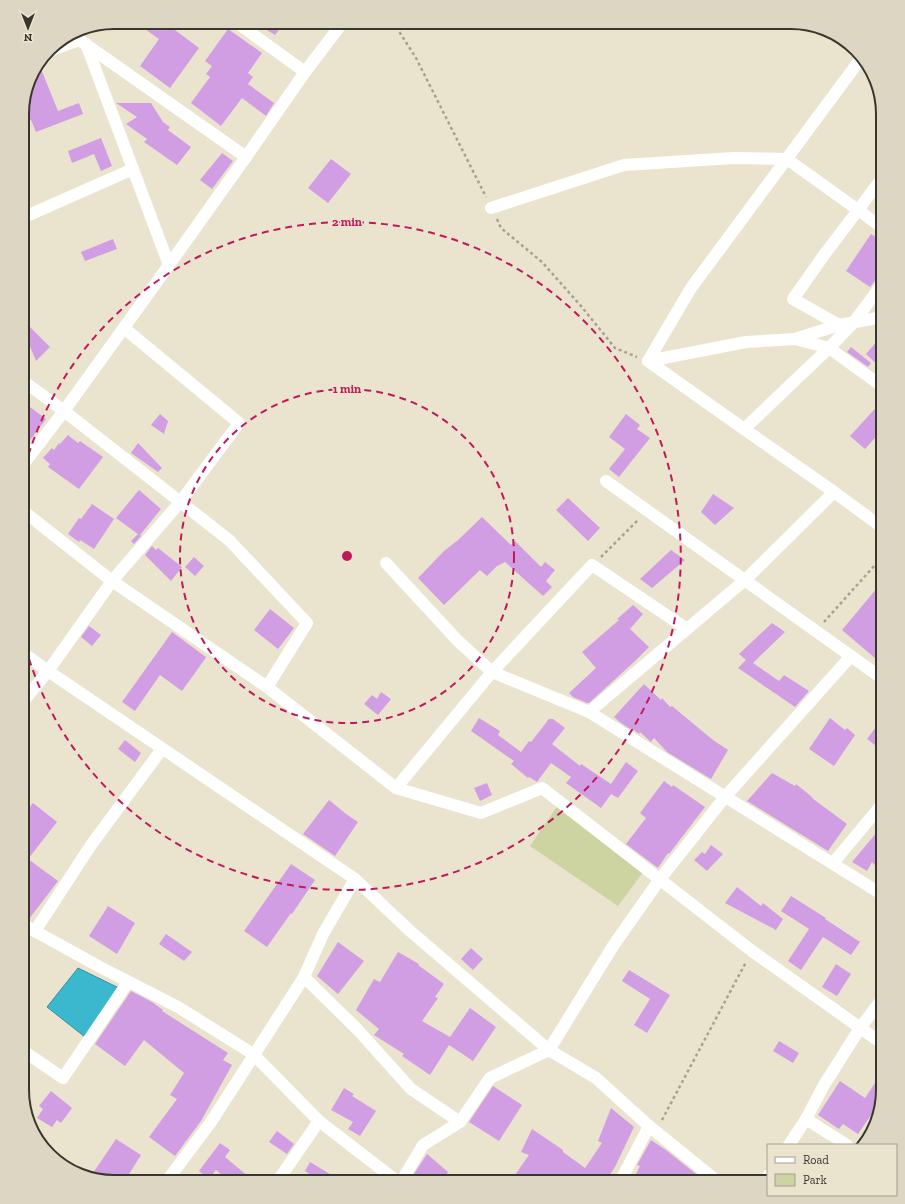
<svg xmlns="http://www.w3.org/2000/svg" width="905" height="1204" viewBox="0 0 905 1204" font-family="'Zilla Slab',serif">
	<rect width="100%" height="100%" fill="#eae4cf"/>
	<polygon fill="#ced3a2" points="558,805 647,867 618,906 530,846"/>
	<polygon fill="#3bb7ce" stroke="#3a909e" points="78,968 119,988 85,1037 47,1007"/>
	<g fill="#d29ee3">
		<polygon points="135,22 170,22 177,27 175,30 199,48 170,88 140,66 159,39"/>
		<polygon points="254,22 285,22 275,35"/>
		<polygon points="228,29 262,53 248,73 253,77 248,84 274,103 266,116 242,98 221,126 191,103 210,77 206,74 212,66 205,61"/>
		<polygon points="39,64 58,111 79,103 83,114 36,132 31,120 29,121 23,105 31,73"/>
		<polygon points="116,103 151,103 163,122 170,127 168,130 191,147 177,165 144,142 147,139 126,124 137,117"/>
		<polygon points="101,138 112,166 101,171 94,154 72,163 68,151"/>
		<polygon points="222,153 233,161 212,189 200,180"/>
		<polygon points="331,159 351,174 328,203 308,188"/>
		<polygon points="871,234 883,242 883,276 877,278 870,287 846,271"/>
		<polygon points="113,239 117,249 85,261 81,252"/>
		<polygon points="22,319 50,347 36,361 22,327"/>
		<polygon points="883,334 883,370 866,354"/>
		<polygon points="851,347 871,363 868,367 847,352"/>
		<polygon points="883,400 883,429 865,449 850,436"/>
		<polygon points="22,401 46,419 22,451"/>
		<polygon points="160,414 168,421 164,434 151,425"/>
		<polygon points="626,414 640,425 637,429 650,438 619,477 609,469 625,449 609,437"/>
		<polygon points="68,435 78,443 80,441 103,457 79,489 48,467 50,464 43,458 52,448 54,450 59,443 60,444"/>
		<polygon points="138,443 162,468 158,472 131,453"/>
		<polygon points="139,490 161,509 140,535 141,536 134,544 131,541 138,534 116,518"/>
		<polygon points="713,494 734,508 715,525 701,512"/>
		<polygon points="568,498 600,528 588,541 556,510"/>
		<polygon points="92,504 114,519 94,549 80,540 79,542 68,534 79,518 81,519"/>
		<polygon points="482,517 511,545 515,541 541,567 545,562 555,570 546,581 552,587 543,596 505,562 497,566 487,576 480,570 444,605 418,578 444,551 458,540"/>
		<polygon points="152,546 156,550 158,548 182,567 171,581 145,555"/>
		<polygon points="671,550 685,560 652,588 640,579"/>
		<polygon points="194,557 204,566 195,576 185,567"/>
		<polygon points="883,581 883,665 842,630"/>
		<polygon points="633,605 643,614 630,629 649,647 634,662 589,703 587,703 573,697 569,693 596,668 582,652 619,620 617,619"/>
		<polygon points="270,609 294,628 278,649 254,630"/>
		<polygon points="772,623 785,632 753,663 779,681 784,675 809,691 795,707 738,668 746,660 739,654"/>
		<polygon points="89,626 101,635 92,646 81,637"/>
		<polygon points="172,632 206,657 205,659 182,691 160,675 135,711 122,702"/>
		<polygon points="644,684 661,700 662,698 670,707 672,706 713,740 728,750 711,779 667,752 654,738 651,742 640,732 639,734 631,728 630,729 621,723 614,717"/>
		<polygon points="381,692 391,699 378,715 364,704 372,695 377,699"/>
		<polygon points="479,718 500,731 498,735 521,752 529,741 531,742 549,719 553,719 565,728 552,744 580,766 581,764 611,784 626,762 638,771 618,798 611,794 601,808 566,783 571,777 551,763 537,782 529,777 528,778 511,764 514,761 471,731"/>
		<polygon points="830,718 845,730 847,728 855,735 834,766 809,749"/>
		<polygon points="876,727 883,732 883,751 867,739"/>
		<polygon points="125,740 141,753 135,762 118,749"/>
		<polygon points="772,773 795,786 796,784 812,797 812,798 847,824 828,851 747,801"/>
		<polygon points="664,781 672,787 673,785 705,807 669,854 668,853 658,868 626,844 646,818 640,813"/>
		<polygon points="487,783 492,795 480,801 474,788"/>
		<polygon points="329,800 346,814 358,822 335,856 303,834"/>
		<polygon points="33,803 57,822 28,859 58,881 29,919 22,917 22,817"/>
		<polygon points="883,825 883,855 875,865 872,862 867,871 852,862"/>
		<polygon points="711,845 723,854 707,871 694,860 702,852 705,854"/>
		<polygon points="291,864 315,880 292,914 291,913 267,947 244,931"/>
		<polygon points="737,887 761,906 763,903 783,919 776,930 725,903"/>
		<polygon points="791,896 826,918 825,919 860,942 851,955 823,937 801,970 788,961 809,929 781,911"/>
		<polygon points="108,906 135,923 117,954 89,936"/>
		<polygon points="166,934 192,952 184,961 159,944"/>
		<polygon points="338,942 364,961 338,994 317,976"/>
		<polygon points="471,948 483,959 473,970 461,959"/>
		<polygon points="398,952 419,964 418,965 444,984 435,997 438,998 422,1021 450,1037 470,1008 496,1027 473,1061 449,1045 430,1075 402,1056 404,1054 374,1035 379,1029 356,1010 374,979 380,982"/>
		<polygon points="836,964 851,974 837,996 822,987"/>
		<polygon points="629,970 670,995 647,1033 634,1025 650,999 622,981"/>
		<polygon points="131,991 152,1002 163,1010 162,1011 228,1053 223,1060 232,1065 201,1121 175,1156 149,1137 177,1099 170,1095 184,1073 144,1040 125,1066 95,1044"/>
		<polygon points="779,1041 799,1053 793,1063 773,1051"/>
		<polygon points="883,1071 883,1091 880,1102 858,1134 843,1124 839,1129 818,1115 840,1081 865,1098"/>
		<polygon points="493,1086 522,1105 499,1141 469,1122"/>
		<polygon points="344,1088 354,1094 352,1096 376,1111 360,1136 348,1129 353,1122 331,1110"/>
		<polygon points="51,1091 72,1108 61,1123 57,1120 52,1127 37,1118 43,1109 39,1106"/>
		<polygon points="611,1108 634,1127 615,1167 605,1182 510,1182 529,1155 521,1152 532,1129 563,1150 563,1152 585,1168 602,1143 598,1141"/>
		<polygon points="277,1131 294,1144 287,1154 269,1142"/>
		<polygon points="116,1139 141,1155 124,1182 113,1182 91,1176"/>
		<polygon points="651,1140 666,1150 706,1182 646,1182 636,1174 640,1166 637,1165"/>
		<polygon points="220,1143 230,1150 225,1157 255,1182 230,1182 216,1170 209,1179 199,1171"/>
		<polygon points="427,1154 448,1172 441,1182 420,1182 412,1177"/>
		<polygon points="310,1162 343,1182 322,1182 305,1171"/>
	</g>
	<g fill="none" stroke-linecap="round" stroke-linejoin="round">
		<g stroke="#a6a191" stroke-width="2.5" stroke-dasharray="3 3" stroke-linecap="butt">
			<polyline points="393,22 416,58 486,197"/>
			<polyline points="497,219 501,228 542,262 581,306 615,348 637,357"/>
			<polyline points="601,557 639,519"/>
			<polyline points="824,622 883,556"/>
			<polyline points="662,1120 746,962"/>
		</g>
		<g stroke="#fff" stroke-width="12">
			<polyline points="236,22 305,72"/>
			<polyline points="71,34 246,157"/>
			<polyline points="86,44 169,265"/>
			<polyline points="48,51 79,40"/>
			<polyline points="491,208 624,165 734,158 787,159 883,228"/>
			<polyline points="22,218 133,169"/>
			<polyline points="839,325 793,299 824,255 883,177"/>
			<polyline points="795,339 829,348 883,387"/>
			<polyline points="648,361 691,288 862,57"/>
			<polyline points="648,361 744,429 834,492 883,528"/>
			<polyline points="648,361 746,342 795,339 839,325 883,317"/>
			<polyline points="22,380 64,411 229,540 307,623 267,687 396,788 481,813 542,788 752,951 883,1044"/>
			<polyline points="744,429 829,348 854,322 883,283"/>
			<polyline points="22,466 64,411 169,265 246,157 305,72 343,22"/>
			<polyline points="606,481 883,679"/>
			<polyline points="22,510 112,581 267,687"/>
			<polyline points="386,563 458,641 492,672 592,565 687,629"/>
			<polyline points="22,652 48,671 355,879 409,930 549,1050 596,1078 649,1126 718,1182"/>
			<polyline points="22,703 48,671 112,581 181,501 239,423 124,328"/>
			<polyline points="589,712 745,580 834,492"/>
			<polyline points="396,788 492,672 589,712 883,895"/>
			<polyline points="833,863 883,803"/>
			<polyline points="22,924 100,967 178,1007 253,1054 319,1121 398,1182"/>
			<polyline points="35,931 91,845 162,749"/>
			<polyline points="304,977 358,1030 411,1089 460,1122"/>
			<polyline points="22,1050 63,1078 128,982"/>
			<polyline points="806,1119 847,1145"/>
			<polyline points="789,1145 806,1119 824,1085 860,1028 883,998"/>
			<polyline points="166,1182 211,1122 304,977 323,934 355,879"/>
			<polyline points="277,1182 319,1121"/>
			<polyline points="401,1182 423,1145 460,1122 490,1078 549,1050 613,946 660,879 725,797 851,656"/>
			<polyline points="620,1182 649,1126"/>
			<polyline points="764,1182 768,1176"/>
		</g>
	</g>
	<g fill="none" stroke="#c2185b" stroke-width="2" stroke-dasharray="7 5">
		<circle cx="347" cy="556" r="167"/>
		<path d="M22 478A334 334 0 1 1 22 634"/>
	</g>
	<path d="M0 0H905V1204H0ZM114 29H791A85 85 0 0 1 876 114V1090A85 85 0 0 1 791 1175H114A85 85 0 0 1 29 1090V114A85 85 0 0 1 114 29Z" fill="#dcd6c2" fill-rule="evenodd"/>
	<path fill="none" stroke="#39362e" stroke-width="2" d="M114 29H791A85 85 0 0 1 876 114V1090A85 85 0 0 1 791 1175H114A85 85 0 0 1 29 1090V114A85 85 0 0 1 114 29Z"/>
	<circle cx="347" cy="556" r="6" fill="#c2185b" stroke="#eae4cf" stroke-width="2"/>
	<g font-size="12" text-anchor="middle" font-weight="bold" fill="#c2185b" stroke="#eae4cf" stroke-width="3" stroke-linejoin="round" paint-order="stroke">
		<text x="347" y="226">2 min</text>
		<text x="347" y="393">1 min</text>
	</g>
	<rect x="767" y="1144" width="130" height="52" fill="#eae4cf" stroke="#a39e8f"/>
	<rect x="775" y="1157" width="20" height="6" fill="#ffffff" stroke="#a39e8f"/>
	<text x="803" y="1164" font-size="12" fill="#39362e">Road</text>
	<rect x="775" y="1174" width="20" height="12" fill="#ced3a2" stroke="#a39e8f"/>
	<text x="803" y="1184" font-size="12" fill="#39362e">Park</text>
	<g transform="translate(28 28) rotate(180)" stroke="#eae4cf" stroke-width="3" paint-order="stroke">
	<path d="M0-3L7 15L0 10L-7 15Z" fill="#39362e"/>
	<text y="-6" font-size="11" font-weight="bold" text-anchor="middle" fill="#39362e">N</text>
	</g>
</svg>
